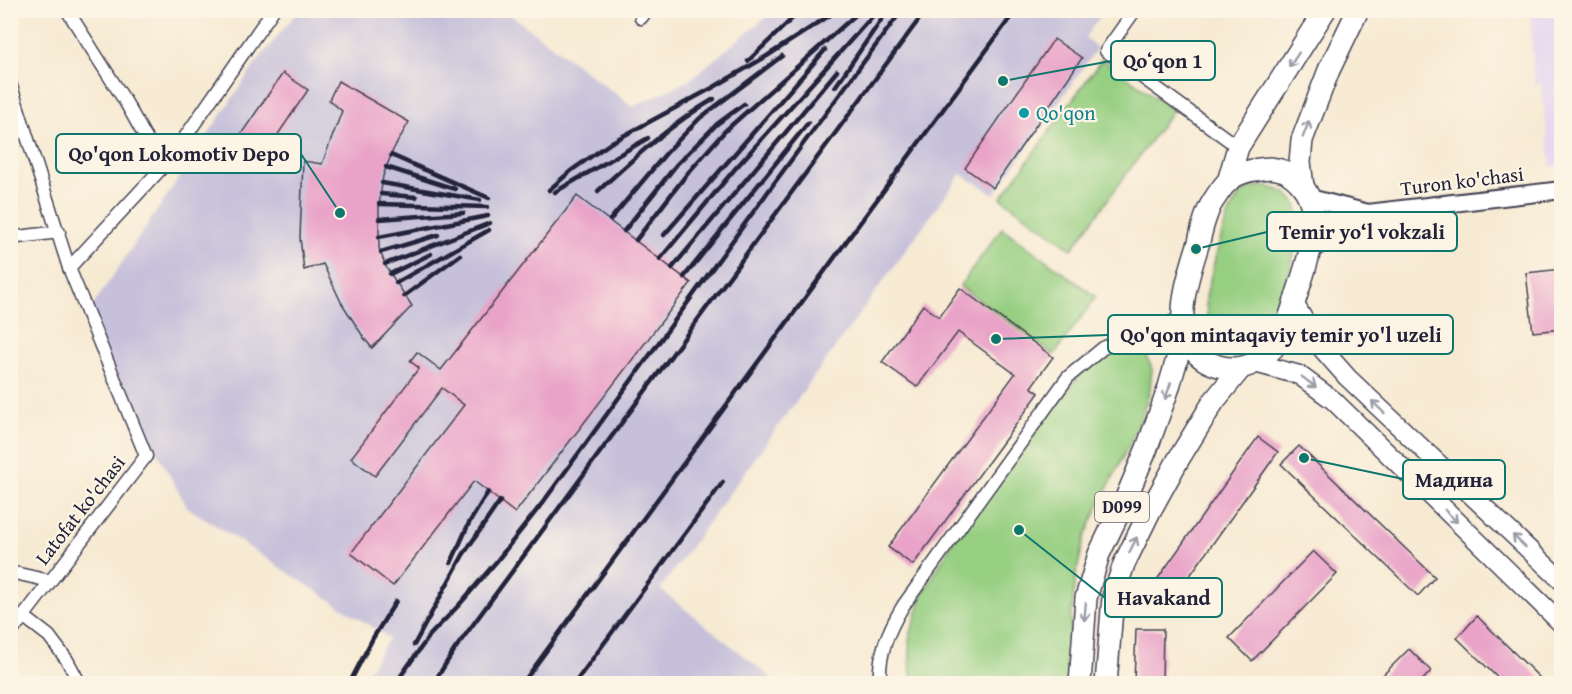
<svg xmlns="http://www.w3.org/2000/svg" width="1572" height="694" viewBox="0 0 1572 694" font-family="'Gentium Book Plus',serif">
	<rect width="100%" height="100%" fill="#fcf5e5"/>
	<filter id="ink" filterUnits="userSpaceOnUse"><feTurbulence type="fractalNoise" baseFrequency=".0167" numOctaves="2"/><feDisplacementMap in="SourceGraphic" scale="12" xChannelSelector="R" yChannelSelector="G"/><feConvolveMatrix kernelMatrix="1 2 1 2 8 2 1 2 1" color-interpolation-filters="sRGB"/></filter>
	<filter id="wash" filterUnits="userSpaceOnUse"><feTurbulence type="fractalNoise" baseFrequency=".008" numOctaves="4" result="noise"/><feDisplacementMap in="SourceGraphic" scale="24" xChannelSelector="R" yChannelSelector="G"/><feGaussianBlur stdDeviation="1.35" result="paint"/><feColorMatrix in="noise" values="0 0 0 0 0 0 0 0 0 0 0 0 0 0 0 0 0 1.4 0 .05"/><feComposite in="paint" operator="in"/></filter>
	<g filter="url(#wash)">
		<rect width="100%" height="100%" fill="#f7ead3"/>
		<polygon fill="#e4d3f2" points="1530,11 1561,11 1561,165 1551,167 1541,84 1534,85"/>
		<polygon fill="#c6c0da" points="298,11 506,11 633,107 689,80 774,11 1104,11 1085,37 1097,48 994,194 961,174 660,589 778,683 361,683 389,638 187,507 84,319 256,63"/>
		<g fill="#97cf82" stroke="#5c785e" stroke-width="1.5">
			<polygon points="1102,59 1173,110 1072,249 1001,198"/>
			<path d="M1258,186L1273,188L1286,193L1295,202L1300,219L1299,235L1278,316C1267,334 1249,349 1228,340C1221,336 1214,332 1210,325C1206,317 1206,306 1206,297C1212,273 1225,203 1245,191C1248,188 1254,188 1258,186Z"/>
			<polygon points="1002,228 1096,297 1054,355 960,286"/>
			<polygon points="1130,342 1144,349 1152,369 1150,389 1140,422 1095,514 1084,539 1076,575 1068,646 1068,683 918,683 911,675 909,639 922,596 953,541 1083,370 1112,346"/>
		</g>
		<g id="blocks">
			<g fill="#e9a2c8">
				<polygon points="1054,39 1082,58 993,188 965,168"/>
				<polygon points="283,73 308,90 262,158 237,140"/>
				<polygon points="338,81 409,122 393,150 383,176 379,206 379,248 386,267 412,306 372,348 364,338 341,302 323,264 304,270 300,238 303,161 322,164 342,111 329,100"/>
				<polygon points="577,196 691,283 515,513 474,481 393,586 351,553 464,405 442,388 375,476 351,458 419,368 410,361 417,352 441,370"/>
				<polygon points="1562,269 1562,329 1533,332 1526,273"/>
				<polygon points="960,288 1053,357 1031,387 1039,393 913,565 888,547 1015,374 958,332 917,387 882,362 923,305 939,317"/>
				<polygon points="1258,437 1278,452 1169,605 1149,591"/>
				<polygon points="1299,446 1435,577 1418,596 1281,464"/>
				<polygon points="1313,551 1337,574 1252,661 1229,638"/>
				<polygon points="1477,616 1546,684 1504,684 1457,638"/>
				<polygon points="1136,629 1163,629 1162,684 1134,684"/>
				<polygon points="1409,649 1431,671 1419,684 1374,684"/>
			</g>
		</g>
	</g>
	<g filter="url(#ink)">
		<use href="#blocks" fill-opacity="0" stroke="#424052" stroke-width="1.5"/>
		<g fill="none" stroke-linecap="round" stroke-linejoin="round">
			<defs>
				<g id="street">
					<polyline points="67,10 125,101 162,167"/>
					<polyline points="1135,10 1106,51 1238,147"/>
					<polyline points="641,18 647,10"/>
					<polyline points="10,83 69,268 146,456 10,634"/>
					<polyline points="10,238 59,232"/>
					<polyline points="69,268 170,159 273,10"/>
					<polyline points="10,572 50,581"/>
					<polyline points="23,616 49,636 67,660 80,684"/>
					<path d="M880,684C878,654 888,631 903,606L1068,377L1103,348L1125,338L1183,318"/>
				</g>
				<g id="secondary">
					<polyline points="1310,198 1368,213 1562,190"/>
					<polyline points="1310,251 1368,213"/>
				</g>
				<g id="primary">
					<polyline points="1294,303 1318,344 1347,377 1562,581"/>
					<polyline points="1255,363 1299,375 1333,400 1562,624"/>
				</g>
				<g id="highway">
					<path d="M1271,168C1276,169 1284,170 1288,173C1331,200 1309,256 1297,294C1293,306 1286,332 1279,341C1273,349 1265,357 1256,362C1233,375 1201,366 1189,343C1174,315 1190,271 1199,242C1201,232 1204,221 1208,211C1210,204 1223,186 1228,181C1240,171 1256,169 1271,168Z"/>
					<polyline points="1228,182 1238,147 1325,10"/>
					<polyline points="1303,187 1300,162 1302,140 1329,70 1358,10"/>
					<polyline points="1080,684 1086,598 1099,554 1126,498 1147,448 1168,390 1184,335"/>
					<polyline points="1106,684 1113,597 1124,564 1150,511 1178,460 1214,401 1241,368"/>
				</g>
			</defs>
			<use href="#street" stroke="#424052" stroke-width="15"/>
			<use href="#secondary" stroke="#424052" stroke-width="20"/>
			<use href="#primary" stroke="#424052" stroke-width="21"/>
			<use href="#highway" stroke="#424052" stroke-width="24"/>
			<use href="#street" stroke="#fff" stroke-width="12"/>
			<use href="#secondary" stroke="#fff" stroke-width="16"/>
			<use href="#primary" stroke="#fff" stroke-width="18"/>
			<use href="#highway" stroke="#fff" stroke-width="21"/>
			<g stroke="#22223b" stroke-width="4.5">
				<polyline points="748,61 801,10"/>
				<polyline points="835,87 888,10"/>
				<polyline points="391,155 489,198"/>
				<polyline points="386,167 455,189"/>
				<polyline points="382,183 480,200"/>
				<polyline points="549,190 572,170 612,142 714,87 767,56 838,10"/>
				<path d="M598,191C634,158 671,124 714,99"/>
				<polyline points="555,192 648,138"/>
				<polyline points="381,194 416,197"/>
				<polyline points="379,204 487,207"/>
				<polyline points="379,219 463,213"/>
				<polyline points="610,220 668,151 700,118 782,56"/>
				<polyline points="624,231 677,164 717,124 744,104"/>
				<polyline points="664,235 825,50"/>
				<polyline points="379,237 488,216"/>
				<polyline points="636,240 687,174 725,131 861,10"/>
				<polyline points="381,252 438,235"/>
				<polyline points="660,259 734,170 878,10"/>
				<polyline points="385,264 490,223"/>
				<polyline points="672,268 837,71"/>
				<polyline points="390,274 431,254"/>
				<polyline points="684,277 808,123"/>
				<polyline points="396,283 489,230"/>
				<polyline points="404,296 460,255"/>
				<polyline points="451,563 469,523 488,492"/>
				<polyline points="414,645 463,555 500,501"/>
				<polyline points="349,684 373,638 396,601"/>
				<polyline points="395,684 430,635 459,605 496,562 544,501 775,182 902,10"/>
				<polyline points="433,684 455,649 926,10"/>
				<polyline points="522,684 1016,10"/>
				<polyline points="574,684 723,482"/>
			</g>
		</g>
		<defs><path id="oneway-shaft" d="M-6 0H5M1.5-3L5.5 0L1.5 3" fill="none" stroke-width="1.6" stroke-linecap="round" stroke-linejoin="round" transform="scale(1.5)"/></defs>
		<g stroke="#9c9ca7">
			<use href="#oneway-shaft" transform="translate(1294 60) rotate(123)"/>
			<use href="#oneway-shaft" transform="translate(1306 129) rotate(-69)"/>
			<use href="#oneway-shaft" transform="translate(1309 382) rotate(37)"/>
			<use href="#oneway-shaft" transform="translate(1168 391) rotate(109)"/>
			<use href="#oneway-shaft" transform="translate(1378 407) rotate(-136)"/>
			<use href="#oneway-shaft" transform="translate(1451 516) rotate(44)"/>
			<use href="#oneway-shaft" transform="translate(1519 541) rotate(-136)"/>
			<use href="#oneway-shaft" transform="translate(1133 545) rotate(-64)"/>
			<use href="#oneway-shaft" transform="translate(1085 612) rotate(95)"/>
		</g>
	</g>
	<circle fill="#0f9aa8" stroke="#fcf5e5" stroke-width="2" cx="1024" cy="113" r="6"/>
	<g text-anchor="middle" stroke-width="4.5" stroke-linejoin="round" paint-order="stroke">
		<rect fill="#fcf5e5" stroke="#63616e" stroke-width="1.5" x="1095" y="492" width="54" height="30" rx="4.5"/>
		<g font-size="18" font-weight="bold" fill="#22223b">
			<text x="1122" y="513">D099</text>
		</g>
		<g font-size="20" fill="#0d838f" stroke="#fcf5e5" text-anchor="start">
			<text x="1036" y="120">Qo'qon</text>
		</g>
		<g font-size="20" fill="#22223b" stroke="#fcf5e5">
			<text transform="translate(1462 181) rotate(-7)" y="7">Turon ko'chasi</text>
			<text transform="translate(80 510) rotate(-52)" y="7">Latofat ko'chasi</text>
		</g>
	</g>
	<path fill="none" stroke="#0f766e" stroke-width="2" d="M1003 81L1111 61M340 213L301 154M1196 249L1267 232M996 339L1108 335M1304 458L1403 479M1019 530L1105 598"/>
	<g fill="#0f766e" stroke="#fcf5e5" stroke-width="2">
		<circle cx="1003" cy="81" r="6"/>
		<circle cx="340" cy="213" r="6"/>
		<circle cx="1196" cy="249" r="6"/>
		<circle cx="996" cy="339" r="6"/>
		<circle cx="1304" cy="458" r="6"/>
		<circle cx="1019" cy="530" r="6"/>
	</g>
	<g fill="#fcf5e5" stroke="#0f766e" stroke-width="2">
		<rect x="1111" y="41" width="104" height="39" rx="6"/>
		<rect x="56" y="134" width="245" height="39" rx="6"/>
		<rect x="1267" y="212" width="190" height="39" rx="6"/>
		<rect x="1108" y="315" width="345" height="39" rx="6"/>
		<rect x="1403" y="460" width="102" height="39" rx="6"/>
		<rect x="1105" y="578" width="117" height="39" rx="6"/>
	</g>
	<g font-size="21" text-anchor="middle" font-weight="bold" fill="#22223b">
		<text x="1163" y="68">Qoʻqon 1</text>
		<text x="179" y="161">Qo'qon Lokomotiv Depo</text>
		<text x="1362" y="239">Temir yo‘l vokzali</text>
		<text x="1281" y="342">Qo'qon mintaqaviy temir yo'l uzeli</text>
		<text x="1454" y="487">Мадина</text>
		<text x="1164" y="605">Havakand</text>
	</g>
	<rect width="1572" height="694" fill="none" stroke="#fcf5e5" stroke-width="36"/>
</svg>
